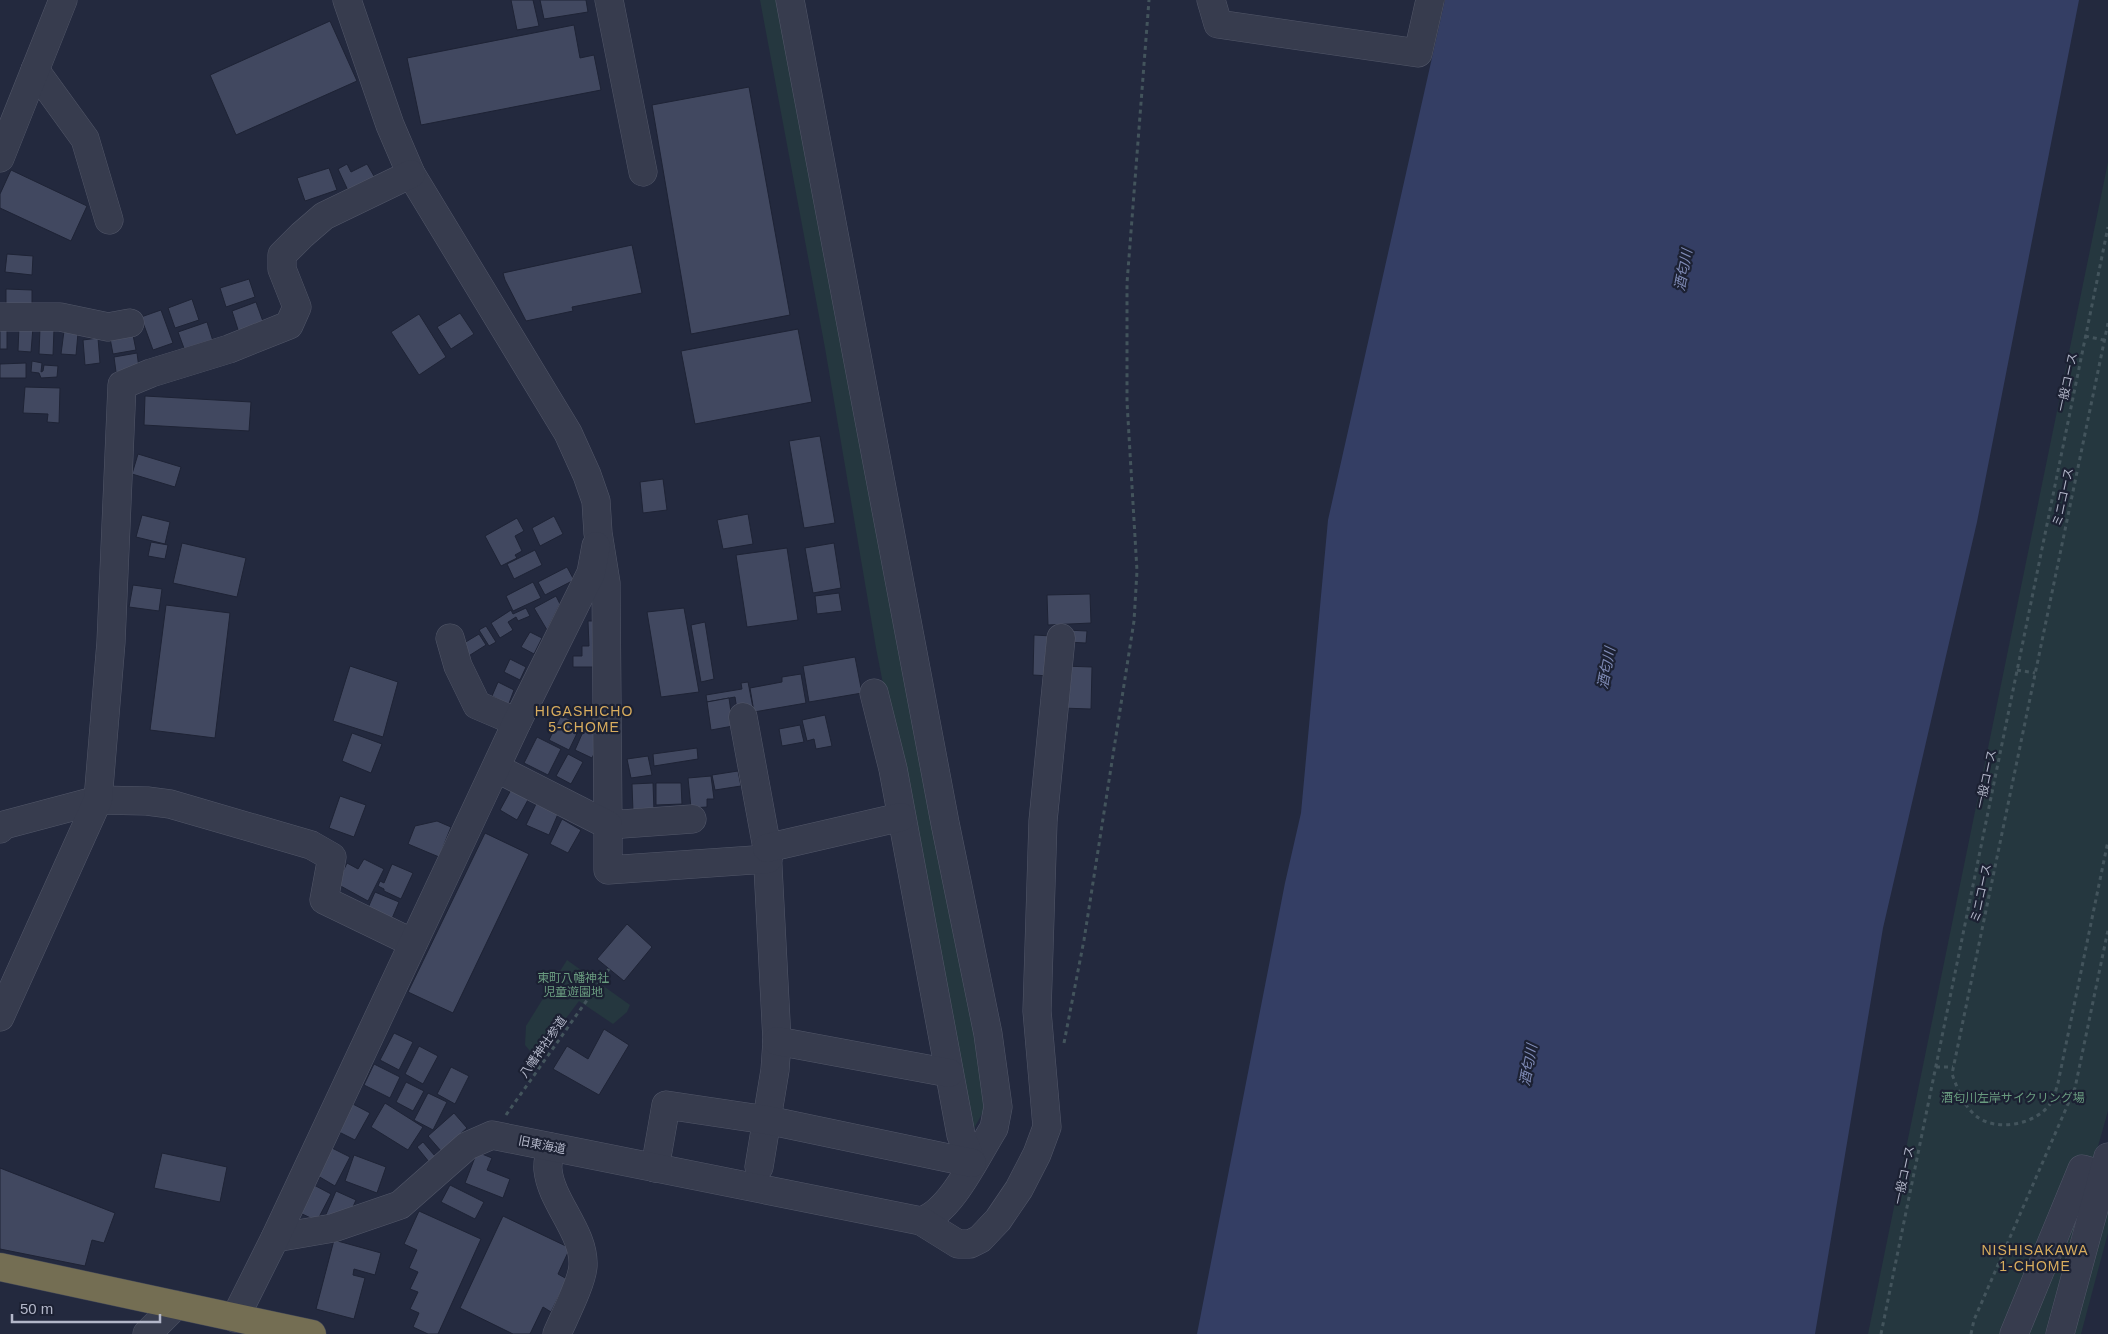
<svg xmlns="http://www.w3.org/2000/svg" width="2108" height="1334" viewBox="0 0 2108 1334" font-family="Helvetica,'Noto Sans JP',sans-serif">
	<rect width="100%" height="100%" fill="#23293e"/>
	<g fill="#25373f">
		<polygon points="760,0 786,0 989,1101 971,1134 876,648 825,348"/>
		<polygon points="2108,162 2108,1111 2045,1334 1868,1334"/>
		<polygon points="567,960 630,1005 627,1012 613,1024 579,1001 536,1058 525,1045 526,1026"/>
		<polygon points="2108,1177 2108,1233 2081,1334 2068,1334"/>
	</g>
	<polygon fill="#343e64" points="1445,0 2079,0 1977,522 1883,928 1815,1334 1197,1334 1285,883 1301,813 1328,520"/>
	<g fill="#414860" stroke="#1e2335">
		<polygon points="511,0 533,0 539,26 517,30"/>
		<polygon points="540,0 586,0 588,12 544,19"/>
		<polygon points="330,21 357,81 236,135 210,75"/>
		<polygon points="574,25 580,58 594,55 601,90 421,125 407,58"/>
		<polygon points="749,87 790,315 691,334 652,105"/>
		<polygon points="347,164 351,172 367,164 378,183 351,197 338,169"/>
		<polygon points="329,168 337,190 305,201 297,178"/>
		<polygon points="11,170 87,206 71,241 0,208 0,194"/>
		<polygon points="632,245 642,293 572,307 573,311 526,321 505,280 503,273"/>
		<polygon points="7,254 33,256 32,275 5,272"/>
		<polygon points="249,279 255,297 226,307 220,288"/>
		<polygon points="6,289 32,290 32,308 6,307"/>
		<polygon points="192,299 199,320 175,328 168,308"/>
		<polygon points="256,302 265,327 240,336 232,311"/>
		<polygon points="161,310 173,343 153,350 141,317"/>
		<polygon points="460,313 474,334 451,349 437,327"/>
		<polygon points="419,314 446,357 419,375 391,332"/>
		<polygon points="207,322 213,341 185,351 178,332"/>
		<polygon points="19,326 33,327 31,352 18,351"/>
		<polygon points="40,328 54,329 53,355 39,354"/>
		<rect x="0" y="329" width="7" height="20"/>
		<polygon points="798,329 812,402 695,424 681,351"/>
		<polygon points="64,331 78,333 76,355 61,354"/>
		<polygon points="133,335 136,350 113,354 110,338"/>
		<polygon points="98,338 100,363 85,365 83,340"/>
		<polygon points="137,353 139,368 116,372 114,357"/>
		<polygon points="32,361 42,363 41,372 43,371 44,365 58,366 57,377 41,378 39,373 31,372"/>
		<polygon points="26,363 26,378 0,378 0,364"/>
		<polygon points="25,387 60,388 59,423 47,422 48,414 23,413"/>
		<polygon points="145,396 251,402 249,431 144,425"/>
		<polygon points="820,436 835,523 804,528 789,441"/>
		<polygon points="138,454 181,467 175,487 132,474"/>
		<polygon points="663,479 667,510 643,513 640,482"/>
		<polygon points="748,514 753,544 723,549 717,520"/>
		<polygon points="142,515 170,522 165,544 136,537"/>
		<polygon points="554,516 563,534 540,546 532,528"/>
		<polygon points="517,518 524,531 515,536 522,551 515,555 517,558 501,566 485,536"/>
		<polygon points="151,542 168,545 165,559 148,556"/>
		<polygon points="182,543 246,558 237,597 173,583"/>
		<polygon points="834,543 841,588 813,593 805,548"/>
		<polygon points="787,548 798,620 747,627 736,555"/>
		<polygon points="535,550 542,565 514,579 507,564"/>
		<polygon points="567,567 574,580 545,595 538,582"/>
		<polygon points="533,582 541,598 513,611 506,596"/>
		<polygon points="133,585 162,589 159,611 129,607"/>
		<polygon points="839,593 842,611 817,614 815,596"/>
		<polygon points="1090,594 1091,623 1048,625 1047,595"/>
		<polygon points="556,596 560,604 547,630 534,608"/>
		<polygon points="166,605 230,613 215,738 150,730"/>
		<polygon points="526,608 530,616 518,621 516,617 508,622 513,630 500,638 491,623 511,610 513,614"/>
		<polygon points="684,608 699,692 661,697 647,612"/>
		<polygon points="588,621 603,621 604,667 573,667 573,656 582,656 582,646 589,646"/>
		<polygon points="705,622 714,679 701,682 691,625"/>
		<polygon points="486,626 496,642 489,646 479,630"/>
		<polygon points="1066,630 1087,631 1086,643 1066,642"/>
		<polygon points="530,632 542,638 534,654 521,647"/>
		<polygon points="479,634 486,645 467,657 459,646"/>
		<polygon points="1034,635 1052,636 1050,676 1033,675"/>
		<polygon points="855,657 862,693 809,702 803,666"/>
		<polygon points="510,659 526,667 520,680 504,672"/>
		<polygon points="350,666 398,682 383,737 333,721"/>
		<polygon points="1063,666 1092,667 1091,709 1061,708"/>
		<polygon points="801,674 806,703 754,712 750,688 782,682 782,677"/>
		<polygon points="498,682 514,690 508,706 498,706 500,700 492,696"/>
		<polygon points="748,682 753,708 737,710 735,697 707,702 706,695 742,689 741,683"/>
		<polygon points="729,698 733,726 711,730 707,702"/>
		<polygon points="561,715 581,725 569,750 549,740"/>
		<polygon points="825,715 832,746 816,749 814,739 807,741 802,720"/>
		<polygon points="586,725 604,733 592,758 575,750"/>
		<polygon points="800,725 804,742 782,746 779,729"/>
		<polygon points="352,733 382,744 371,773 342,761"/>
		<polygon points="537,737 561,749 548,775 524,763"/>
		<polygon points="697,748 698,759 654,766 653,754"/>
		<polygon points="568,754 583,762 571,784 556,776"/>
		<polygon points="648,756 652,775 631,778 627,759"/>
		<polygon points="738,771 741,786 715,790 712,775"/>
		<polygon points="711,776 714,799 707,799 707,807 691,808 688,778"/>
		<polygon points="653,783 654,811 633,812 632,784"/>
		<polygon points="656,783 681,783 682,804 656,805"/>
		<polygon points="512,788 529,798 517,820 500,810"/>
		<polygon points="340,796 366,805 354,837 329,828"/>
		<polygon points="536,804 558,814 549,835 526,825"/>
		<polygon points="562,819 581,830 568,853 550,844"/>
		<polygon points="437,821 451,827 439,857 408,844 415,826"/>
		<polygon points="485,833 529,854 453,1013 408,992"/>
		<polygon points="364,859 384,869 368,901 337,884 347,863 358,869"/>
		<polygon points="392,864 413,873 401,899 384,891 384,889 378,886 380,881 384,883"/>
		<polygon points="375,892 399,902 391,921 367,910"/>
		<polygon points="627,924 652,947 624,981 597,959"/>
		<polygon points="604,1029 629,1045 599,1095 553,1069 567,1046 588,1059"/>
		<polygon points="394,1033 413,1042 399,1070 380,1060"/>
		<polygon points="419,1046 438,1056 423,1084 405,1074"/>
		<polygon points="374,1064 400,1077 390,1098 364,1085"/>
		<polygon points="451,1067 469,1076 455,1104 437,1094"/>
		<polygon points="406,1082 424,1091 413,1111 396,1102"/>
		<polygon points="428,1093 447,1102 433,1130 414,1120"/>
		<polygon points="351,1103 370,1113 355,1140 337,1131"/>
		<polygon points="385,1103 423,1127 408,1150 371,1127"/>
		<polygon points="454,1113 467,1128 441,1151 428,1136"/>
		<polygon points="423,1142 435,1156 429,1162 417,1147"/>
		<polygon points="332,1148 350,1157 335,1186 318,1176"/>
		<polygon points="477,1152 492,1158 487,1170 510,1179 503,1198 465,1183"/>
		<polygon points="162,1153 227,1167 220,1202 154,1188"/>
		<polygon points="354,1155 386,1167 377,1193 345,1181"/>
		<polygon points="0,1168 115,1213 104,1243 92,1240 85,1266 0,1249"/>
		<polygon points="312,1184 331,1194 317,1221 298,1212"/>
		<polygon points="450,1185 484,1202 475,1219 441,1202"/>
		<polygon points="336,1191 356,1200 352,1209 324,1219"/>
		<polygon points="419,1211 481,1239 438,1334 428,1334 413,1327 419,1313 410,1309 418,1292 410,1289 418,1272 409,1268 417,1250 404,1244"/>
		<polygon points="503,1216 570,1248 558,1274 567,1279 551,1312 543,1307 530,1334 513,1334 460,1308"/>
		<polygon points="334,1240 381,1253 375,1275 354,1269 353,1275 365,1278 354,1319 316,1309"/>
	</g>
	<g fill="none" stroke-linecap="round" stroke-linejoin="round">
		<defs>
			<g id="minor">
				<polyline points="347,0 390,125 411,174 568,433 587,475 596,501 598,533 606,583 608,825 692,819"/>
				<polyline points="609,0 643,172"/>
				<path d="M790,0L945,823L988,1034L998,1107L994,1128C977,1155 951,1212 921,1221"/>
				<polyline points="1211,0 1218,24 1418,53 1430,0"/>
				<polyline points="35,70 85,139 109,220"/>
				<polyline points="0,158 63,0"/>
				<polyline points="0,317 60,317 108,327 130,323"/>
				<polyline points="450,638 458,666 477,705 517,722"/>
				<polyline points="874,693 893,769 961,1135 972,1163"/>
				<polyline points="743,717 767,848 777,1041 775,1070 759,1167"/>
				<polyline points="496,768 608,825 608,870 768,859"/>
				<polyline points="0,829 4,825 98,800 147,801 170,804 311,845 332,857 324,900 413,943"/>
				<polyline points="767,848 901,817"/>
				<polyline points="0,1017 98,800 111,642 122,385 151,373 229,349 289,325 297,307 282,269 282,255 302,235 324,216 411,174"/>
				<polyline points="777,1041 949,1073"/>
				<path d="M550,1147C550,1154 547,1162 548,1170C551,1202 585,1233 583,1266C582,1283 564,1317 557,1334"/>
				<polyline points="655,1168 666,1105 767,1120 972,1163"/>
				<polyline points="275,1238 333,1228 400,1205 467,1146 492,1135 921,1221 958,1244 970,1244 980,1239 998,1220 1019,1189 1037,1154 1047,1127 1037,1011 1043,821 1061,638"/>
				<polyline points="235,1318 275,1238 517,722 591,573 596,546"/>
				<polyline points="147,1334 176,1305"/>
				<polyline points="2014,1334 2082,1169 2103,1175"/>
				<polyline points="2060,1334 2108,1157"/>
			</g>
			<polyline id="highway" points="0,1267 312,1334"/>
		</defs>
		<use href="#minor" stroke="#525769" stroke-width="29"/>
		<use href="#highway" stroke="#3f4456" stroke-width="29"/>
		<g stroke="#43545c" stroke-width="3" stroke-dasharray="4 4" stroke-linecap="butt">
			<path d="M2108,323L1952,1074C1958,1090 1963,1105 1976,1116C1997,1133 2039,1124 2052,1101C2055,1096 2056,1089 2058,1083L2108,841"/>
			<polyline points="2085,336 2108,341"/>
			<polyline points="2017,670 2035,673"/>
			<polyline points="1064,1043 1084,940 1134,621 1137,571 1127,402 1127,283 1149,0"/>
			<polyline points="1936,1067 1953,1067"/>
			<polyline points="2053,1098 2068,1105"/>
			<polyline points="506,1115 609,969"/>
			<polyline points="1881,1334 2108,227"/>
			<polyline points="1971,1334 1974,1320 2075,1088 2108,930"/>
		</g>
		<use href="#minor" stroke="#373c4e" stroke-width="28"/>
		<use href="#highway" stroke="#746e53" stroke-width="28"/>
	</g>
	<g text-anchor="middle" stroke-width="4.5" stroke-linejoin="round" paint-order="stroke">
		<g font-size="12" fill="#b3b7c9" stroke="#1c2133">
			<text transform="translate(2067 382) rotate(-78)" y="4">一般コース</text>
			<text transform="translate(2063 497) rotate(-78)" y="4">ミニコース</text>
			<text transform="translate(1986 779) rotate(-78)" y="4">一般コース</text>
			<text transform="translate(1981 893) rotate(-78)" y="4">ミニコース</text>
			<text transform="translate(543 1047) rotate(-55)" y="4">八幡神社参道</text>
			<text transform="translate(542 1145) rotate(11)" y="4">旧東海道</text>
			<text transform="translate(1904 1175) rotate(-78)" y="4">一般コース</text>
		</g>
		<g font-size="12" fill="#699b7f" stroke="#1c2133">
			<text x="573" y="982">東町八幡神社<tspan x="573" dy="14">児童遊園地</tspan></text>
			<text x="2013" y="1102">酒匂川左岸サイクリング場</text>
		</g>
		<g font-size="14" font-style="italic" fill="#808cb7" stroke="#1c2133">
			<text transform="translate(1683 270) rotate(-79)" y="5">酒匂川</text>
			<text transform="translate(1606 668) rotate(-79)" y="5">酒匂川</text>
			<text transform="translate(1528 1065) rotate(-79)" y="5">酒匂川</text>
		</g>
		<g font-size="14" letter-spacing="1" fill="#d9ad5e" stroke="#1c2133">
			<text x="584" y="716">HIGASHICHO<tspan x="584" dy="16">5-CHOME</tspan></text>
			<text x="2035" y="1255">NISHISAKAWA<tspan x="2035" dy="16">1-CHOME</tspan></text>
		</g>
	</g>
	<path d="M12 1314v8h148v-8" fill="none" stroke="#b3b7c9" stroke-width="2.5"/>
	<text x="20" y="1314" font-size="15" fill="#b3b7c9" stroke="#1c2133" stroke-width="4" paint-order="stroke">50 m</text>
</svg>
